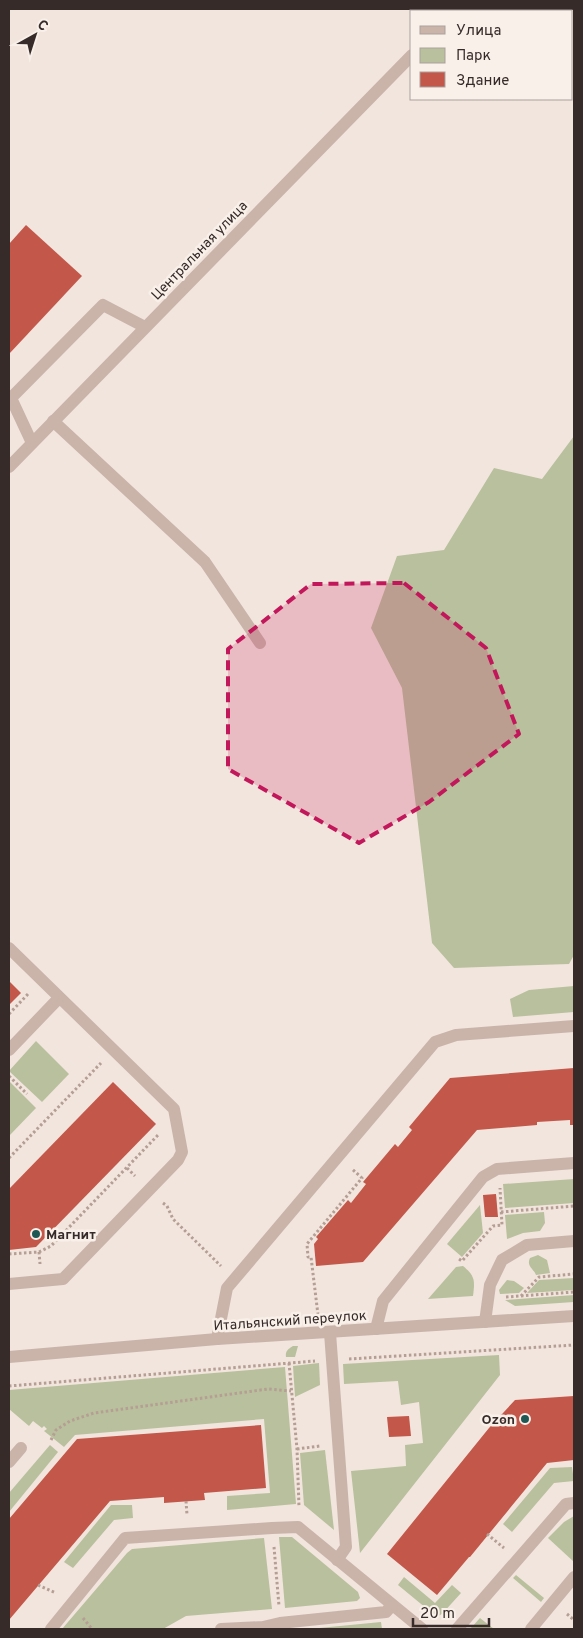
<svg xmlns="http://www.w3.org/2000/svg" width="583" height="1638" viewBox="0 0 583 1638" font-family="Overpass,sans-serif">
	<rect width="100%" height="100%" fill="#f2e5dd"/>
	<g fill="#b9c09d">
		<polygon points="574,436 574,955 569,964 454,968 432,943 402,688 371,628 397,556 444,550 494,468 542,479"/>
		<polygon points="574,986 574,1012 513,1017 510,999 529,990"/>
		<polygon points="36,1041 69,1074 42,1102 9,1071"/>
		<polygon points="9,1081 36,1108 9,1136"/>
		<polygon points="574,1179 574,1203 505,1208 503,1184"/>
		<polygon points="480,1205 483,1233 462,1257 447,1244"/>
		<polygon points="544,1212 545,1223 540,1231 523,1233 507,1239 505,1215"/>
		<path d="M538,1255L547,1260L550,1273L536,1275C534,1269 526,1266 530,1258Z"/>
		<path d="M463,1266C475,1276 475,1280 473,1296L428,1299L456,1267Z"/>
		<polygon points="574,1278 574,1290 527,1293 539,1280"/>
		<polygon points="507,1280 514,1281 524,1288 519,1293 500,1294 499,1290"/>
		<polygon points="574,1295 574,1302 515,1306 505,1300"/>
		<path d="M293,1346H298L295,1357H286C285,1351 288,1349 293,1346Z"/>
		<polygon points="499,1355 500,1375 360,1553 351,1471 406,1466 405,1445 423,1443 419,1402 401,1405 398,1381 344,1384 343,1364"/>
		<polygon points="319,1363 320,1385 295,1397 293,1366"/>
		<polygon points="285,1367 296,1504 227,1510 227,1496 270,1493 264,1419 75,1435 64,1447 44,1431 47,1429 44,1426 42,1428 33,1421 29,1426 9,1409 9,1390"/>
		<polygon points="50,1445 58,1452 9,1512 9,1493"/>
		<polygon points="325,1450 334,1530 304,1505 300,1453"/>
		<polygon points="572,1467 574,1481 554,1483 512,1532 503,1524 550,1468"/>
		<polygon points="111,1505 132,1505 133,1518 114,1520 73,1568 64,1562"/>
		<polygon points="574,1516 574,1562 548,1538 564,1522"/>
		<polygon points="279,1537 292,1537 358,1592 360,1598 357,1601 285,1608"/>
		<polygon points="264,1538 272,1609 186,1616 163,1629 62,1629 127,1553 132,1549"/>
		<polygon points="516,1575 544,1598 541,1602 513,1578"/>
		<polygon points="404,1577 435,1603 452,1585 461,1593 442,1614 438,1616 432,1613 398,1585"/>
		<polygon points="480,1618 494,1629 470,1629"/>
		<polygon points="381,1622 382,1629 309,1629"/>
	</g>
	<g fill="#c2574a">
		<polygon points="26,225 82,276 9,354 9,244"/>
		<polygon points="9,981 21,993 9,1005"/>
		<polygon points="574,1068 574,1125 570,1125 570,1120 537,1122 537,1125 477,1130 363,1262 316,1266 314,1244 318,1239 316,1237 348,1200 351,1203 366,1184 363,1182 395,1144 398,1147 412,1130 409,1127 450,1078"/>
		<polygon points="113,1082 156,1124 36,1247 9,1250 9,1189"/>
		<polygon points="496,1194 498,1217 485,1217 483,1195"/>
		<polygon points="574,1396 574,1460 547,1463 470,1557 469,1557 437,1595 387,1554 489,1428 515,1400"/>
		<polygon points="409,1416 411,1436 389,1437 387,1417"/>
		<polygon points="261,1425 266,1488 204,1493 205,1500 164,1503 164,1497 110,1501 9,1620 9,1519 77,1439"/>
	</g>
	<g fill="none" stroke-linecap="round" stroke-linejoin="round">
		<g stroke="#b59e93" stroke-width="3" stroke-dasharray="2.5 2.5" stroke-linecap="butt">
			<polyline points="9,1014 29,993"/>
			<polyline points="9,1076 27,1094"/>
			<polyline points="9,1158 101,1063"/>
			<polyline points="127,1168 135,1176"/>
			<polyline points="163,1203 167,1206 173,1219 221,1266"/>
			<polyline points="501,1212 574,1206"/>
			<polyline points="39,1252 40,1264"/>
			<polyline points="9,1254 39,1252 51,1246 159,1134"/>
			<polyline points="459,1259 462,1261 493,1226 502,1225 500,1188"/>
			<polyline points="521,1296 539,1277 574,1274"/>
			<polyline points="506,1297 574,1292"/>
			<polyline points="318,1315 311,1257 308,1257 307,1244 362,1178 352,1169"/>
			<polyline points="349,1359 574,1345"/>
			<polyline points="289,1363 297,1449 299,1507"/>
			<polyline points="9,1386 315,1361"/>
			<polyline points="51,1440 56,1430 70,1421 94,1413 268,1389 291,1391"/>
			<polyline points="297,1449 320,1446"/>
			<polyline points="186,1501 187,1515"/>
			<polyline points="487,1534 504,1548"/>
			<polyline points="274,1547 279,1606"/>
			<polyline points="38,1585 56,1593"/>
			<polyline points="567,1614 574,1620"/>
			<polyline points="83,1618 92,1629"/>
		</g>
		<g stroke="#cab4a9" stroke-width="12">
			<polyline points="454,11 457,9"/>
			<polyline points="53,421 205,562 260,643"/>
			<polyline points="32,443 11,398 103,305 145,327"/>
			<polyline points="9,467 412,55"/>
			<polyline points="9,948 174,1109 182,1152 178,1160 63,1279 9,1284"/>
			<polyline points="9,1050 59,998"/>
			<polyline points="485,1322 490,1285 502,1260 527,1245 574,1241"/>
			<polyline points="376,1329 383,1301 483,1177 497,1169 574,1163"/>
			<polyline points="330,1333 346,1547 337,1560"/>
			<polyline points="217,1339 227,1288 435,1042 456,1035 574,1026"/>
			<polyline points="9,1357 217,1339 574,1316"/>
			<polyline points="9,1462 21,1448"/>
			<polyline points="51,1629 125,1538 272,1528 298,1527 422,1629"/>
			<polyline points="221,1629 263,1627 280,1623 386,1612 392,1605"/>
			<polyline points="457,1629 566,1504 574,1503"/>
			<polyline points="531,1629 574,1577"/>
		</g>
	</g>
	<path fill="#c2185b" fill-opacity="0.2" stroke="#c2185b" stroke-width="4" stroke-dasharray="10 6" stroke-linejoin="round" d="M404,583L486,648L519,734L429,802L359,843L228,769V649L311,584Z"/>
	<g fill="#1f5754" stroke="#f9f0ea" stroke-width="2">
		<circle cx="36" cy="1234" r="5"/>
		<circle cx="525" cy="1419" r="5"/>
	</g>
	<g text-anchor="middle" stroke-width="5" stroke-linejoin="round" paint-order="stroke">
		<g font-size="14" fill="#372b29" stroke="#f9f0ea">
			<text transform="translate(199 250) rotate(-46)" y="5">Центральная улица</text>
			<text transform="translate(290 1320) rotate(-4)" y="5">Итальянский переулок</text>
		</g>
		<g font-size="14" font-weight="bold" fill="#372b29" stroke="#f9f0ea" text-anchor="start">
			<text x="46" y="1239">Магнит</text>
			<text x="515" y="1424" text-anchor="end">Ozon</text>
		</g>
	</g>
	<rect width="583" height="1638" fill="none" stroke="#372b29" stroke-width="20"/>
	<rect x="410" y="10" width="162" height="90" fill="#f9f0ea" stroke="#aba19d"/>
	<rect x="420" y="26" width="25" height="8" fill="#cab4a9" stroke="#aba19d"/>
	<text x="456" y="35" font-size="15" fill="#372b29">Улица</text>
	<rect x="420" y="48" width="25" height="15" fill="#b9c09d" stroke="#aba19d"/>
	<text x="456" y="60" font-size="15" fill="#372b29">Парк</text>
	<rect x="420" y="72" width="25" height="15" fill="#c2574a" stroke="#aba19d"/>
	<text x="456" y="85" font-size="15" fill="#372b29">Здание</text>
	<g transform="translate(35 35) rotate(39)" stroke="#f9f0ea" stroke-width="4" paint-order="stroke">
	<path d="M0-4L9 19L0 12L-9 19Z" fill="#372b29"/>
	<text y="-8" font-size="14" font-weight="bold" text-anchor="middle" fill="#372b29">С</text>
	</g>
	<path d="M413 1618v8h76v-8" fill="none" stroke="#372b29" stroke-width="2.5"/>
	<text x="420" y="1618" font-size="15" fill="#372b29" stroke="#f9f0ea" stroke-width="4" paint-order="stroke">20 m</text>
</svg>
